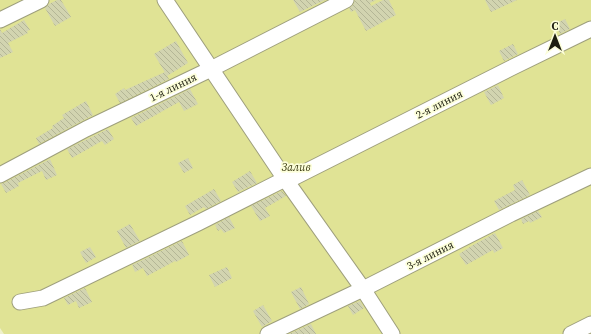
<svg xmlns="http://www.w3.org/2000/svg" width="591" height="334" viewBox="0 0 591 334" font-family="'Source Serif 4',serif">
	<defs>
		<pattern id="building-back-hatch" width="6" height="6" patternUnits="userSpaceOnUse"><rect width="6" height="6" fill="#d2d4b0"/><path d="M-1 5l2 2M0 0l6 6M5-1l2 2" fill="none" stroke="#b4b696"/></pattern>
	</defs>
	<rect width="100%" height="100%" fill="#eff1cc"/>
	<polygon fill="#e0e395" points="0,0 591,0 591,334 4,334 0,328"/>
	<g fill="url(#building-back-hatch)">
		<polygon points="57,0 61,0 71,17 55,26 45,8 49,4"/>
		<polygon points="293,0 325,0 300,12"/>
		<polygon points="355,0 376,0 370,3 371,6 383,0 389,0 396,15 366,31 355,10 351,12 349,8 353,5"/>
		<polygon points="485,0 517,0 491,12"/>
		<polygon points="565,19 570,29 560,34 555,24"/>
		<polygon points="24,20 30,30 27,31 28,33 8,43 13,52 0,58 0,29 2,33"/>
		<polygon points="176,41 188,63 167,76 154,54"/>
		<polygon points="513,44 518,54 504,61 499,51"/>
		<polygon points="165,72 169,79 120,103 115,94 124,88 125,90"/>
		<polygon points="498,85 504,98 491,105 484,92"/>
		<polygon points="190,89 198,104 184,111 179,102 136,126 131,118"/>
		<polygon points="86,101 93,115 39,144 36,138 53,128 52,126 64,118 62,115"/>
		<polygon points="108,129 114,139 105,145 102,141 72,158 67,149"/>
		<polygon points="188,158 193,168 184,173 178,163"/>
		<polygon points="50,159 57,175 46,180 42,171 18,183 19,186 6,193 1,184 4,183"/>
		<polygon points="250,171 257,183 238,192 232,182"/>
		<polygon points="522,180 530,195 499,210 494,201 515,190 513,185"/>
		<polygon points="214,189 221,201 206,209 204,207 190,215 185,206"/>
		<polygon points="282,191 286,196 265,208 270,216 260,221 251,206"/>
		<polygon points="538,211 542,217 530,223 529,221 523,224 521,219"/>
		<polygon points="229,217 235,228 224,233 221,229 218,231 215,225"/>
		<polygon points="130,224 140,241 126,248 117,231"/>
		<polygon points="495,233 503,248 494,253 493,250 466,265 459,254 473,245"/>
		<polygon points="182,241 189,255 176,262 175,261 147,276 143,268 135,272 132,265"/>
		<polygon points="90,247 96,257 86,263 80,252"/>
		<polygon points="227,267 232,278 215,287 209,275"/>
		<polygon points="301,287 309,304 300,309 291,292"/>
		<polygon points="85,288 92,302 79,308 76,301 68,305 64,298"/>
		<polygon points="360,301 364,308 353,315 348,306"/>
		<polygon points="263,305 272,321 262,327 253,311"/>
		<polygon points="311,324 316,334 289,334"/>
	</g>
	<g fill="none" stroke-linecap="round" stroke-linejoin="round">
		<defs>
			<g id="minor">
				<polyline points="165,0 285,179 363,289 392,334"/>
				<polyline points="0,20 41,0"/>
				<polyline points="0,175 86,129 211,69 346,0"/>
				<polyline points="287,181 511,68 591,29"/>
				<polyline points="20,302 43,298 198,223 285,179"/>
				<polyline points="268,334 363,289 511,214 591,176"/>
				<polyline points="571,334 591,324"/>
			</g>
		</defs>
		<use href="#minor" stroke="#9e9f7d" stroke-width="17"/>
		<use href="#minor" stroke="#fff" stroke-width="15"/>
	</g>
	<g text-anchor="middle" stroke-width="3.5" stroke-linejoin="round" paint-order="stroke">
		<g font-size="11" fill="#1d1e10" stroke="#fcfed9">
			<text transform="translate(173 87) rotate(-26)" y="4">1-я линия</text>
			<text transform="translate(439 104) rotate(-27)" y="4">2-я линия</text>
			<text transform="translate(430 255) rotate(-27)" y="4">3-я линия</text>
		</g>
		<g font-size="11" font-style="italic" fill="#3c3c14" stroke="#fcfed9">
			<text x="296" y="171">Залив</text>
		</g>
	</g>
	<g transform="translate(555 36)" stroke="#fcfed9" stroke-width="3" paint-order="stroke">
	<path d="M0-3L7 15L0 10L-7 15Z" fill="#1d1e10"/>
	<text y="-6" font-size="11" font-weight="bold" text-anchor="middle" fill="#1d1e10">С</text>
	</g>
</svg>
